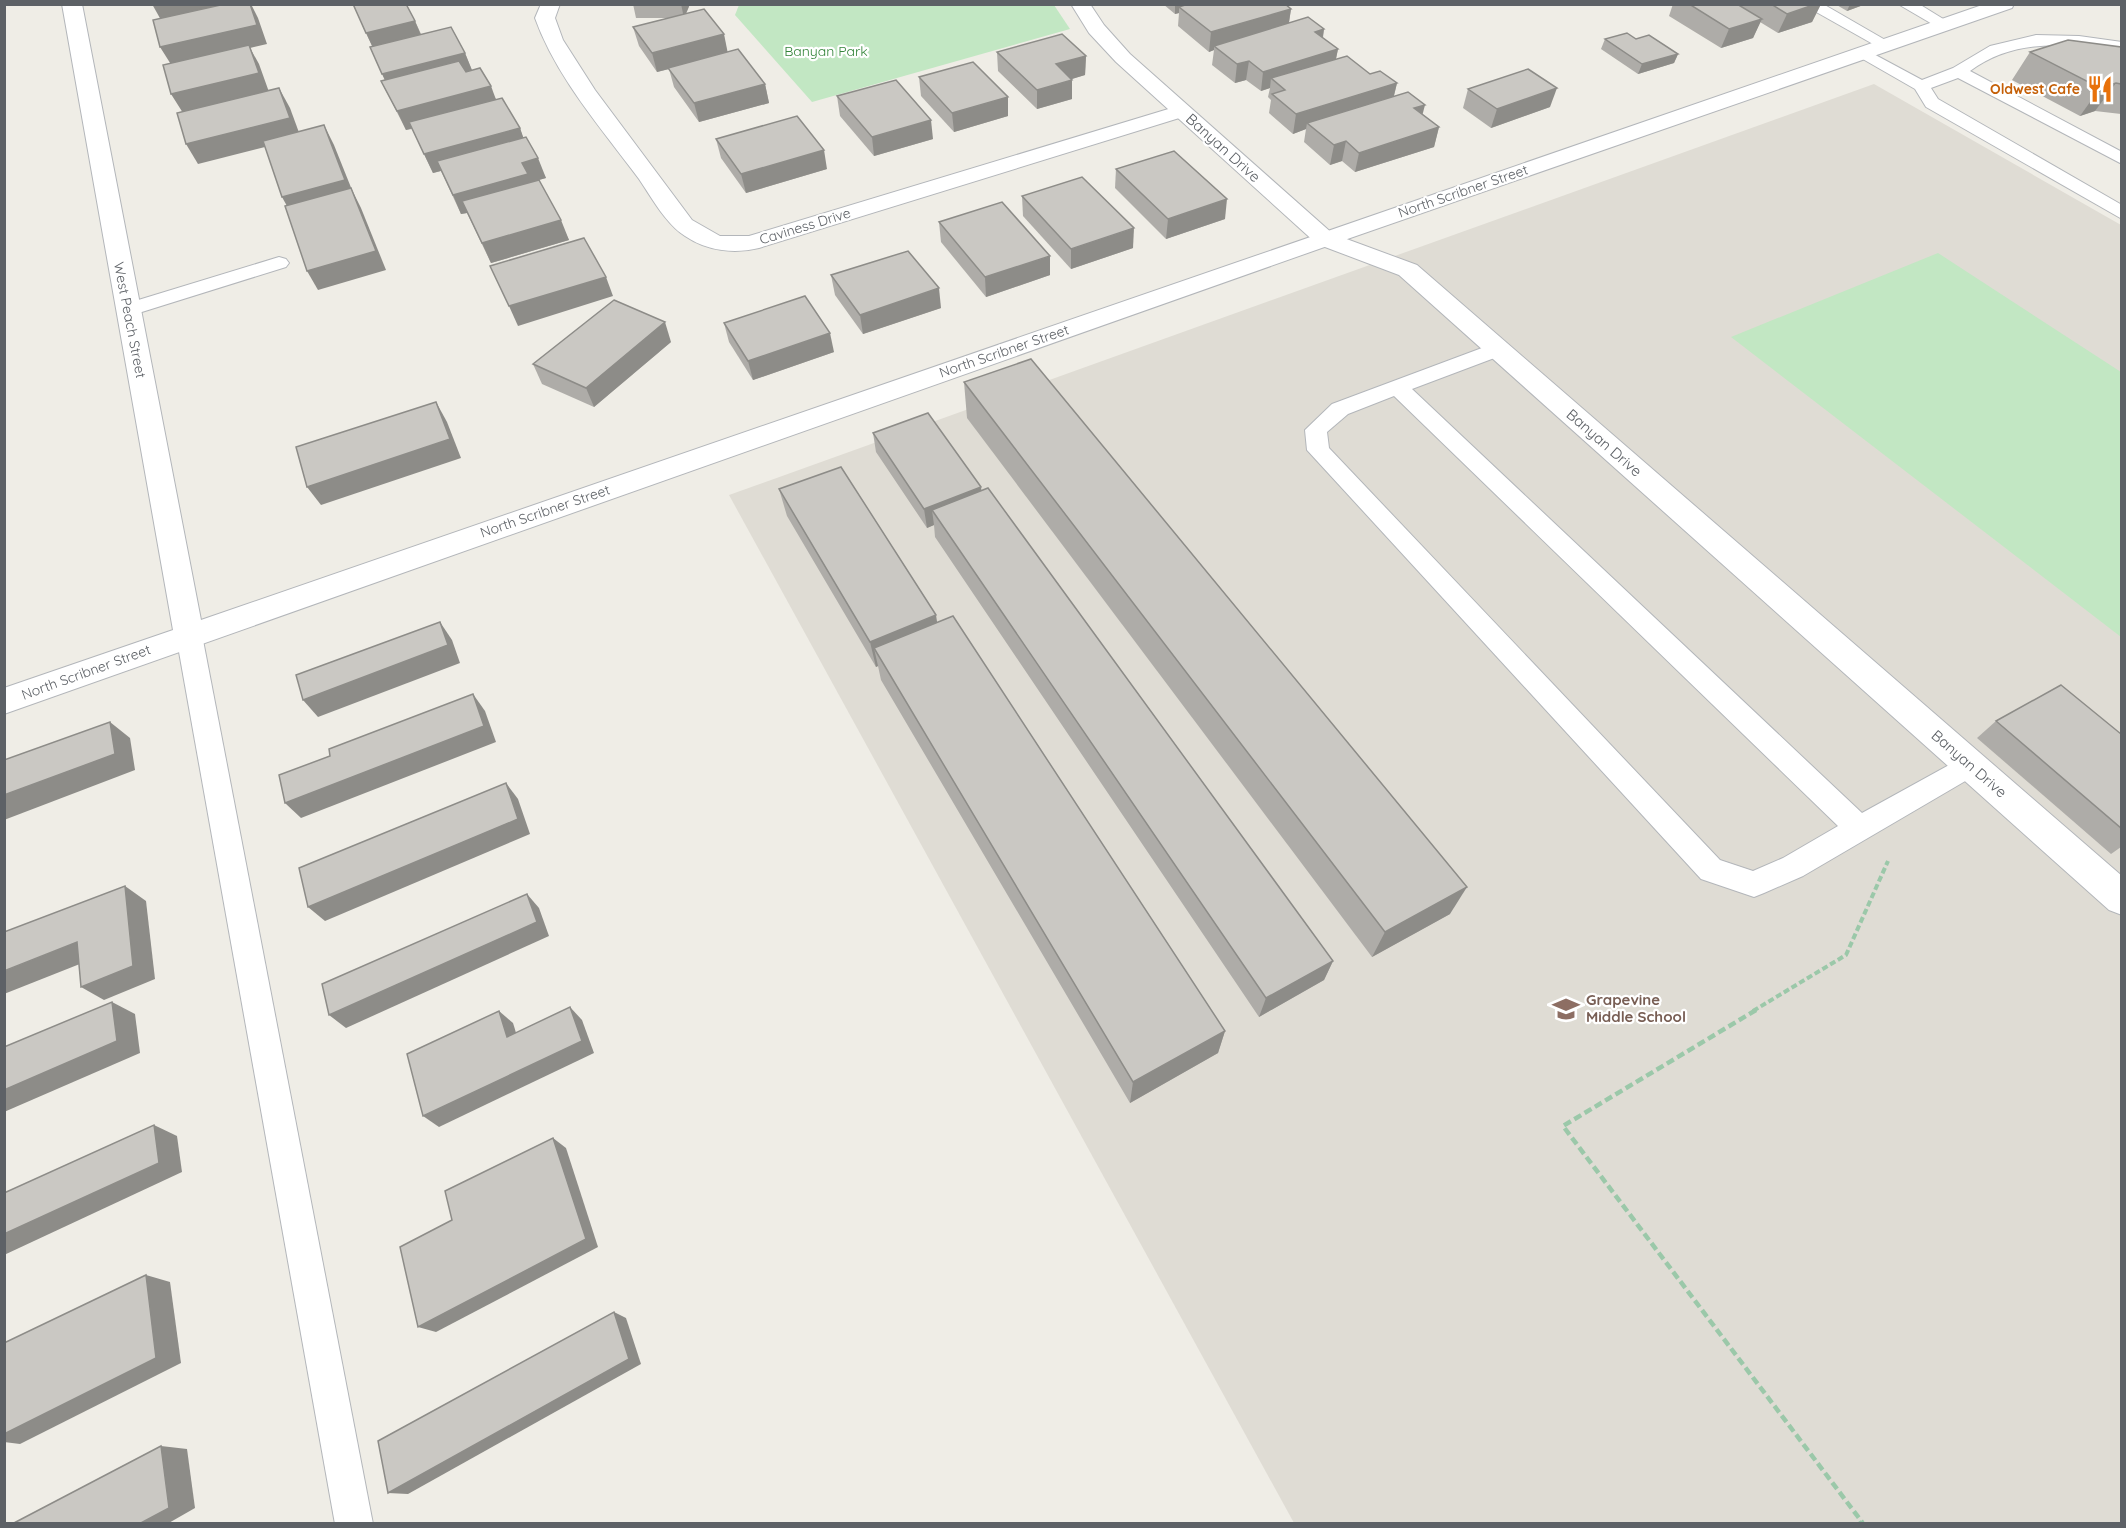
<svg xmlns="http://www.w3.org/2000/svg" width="2126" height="1528" viewBox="0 0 2126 1528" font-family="Quicksand,sans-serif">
	<rect width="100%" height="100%" fill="#efede6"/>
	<polygon fill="#dfdcd4" points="1874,84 2121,225 2121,1523 1294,1523 729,495"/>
	<g fill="#c2e7c3">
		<polygon points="739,5 1054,5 1070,29 812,102 735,15"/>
		<polygon points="1938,253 2121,372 2121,637 1731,337"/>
	</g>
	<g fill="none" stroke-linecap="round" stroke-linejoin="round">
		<defs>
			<g id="service">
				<polygon points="1802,4 1823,4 1894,45 1892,48 1880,48"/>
				<polygon points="1898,4 1919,4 1953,25 1951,28 1939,28"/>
				<path d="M2036,35L2079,36L2122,42V52C2069,44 2016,37 1970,71L2122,152V164L1958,78L1931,88L1938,99L2122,205V219L1926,107L1915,89L1854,54L1862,49L1868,51L1922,80L1953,68L1990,46Z"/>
				<polygon points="279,257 286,259 289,263 286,267 129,316 122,315 119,310 122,305"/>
				<path d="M1498,342L1505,344L1508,349L1505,354L1412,389L1862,813L1969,754L1979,757L1983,765L1979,773L1803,876L1764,893L1754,897L1701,879L1307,450L1305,430L1332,404ZM1394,396L1838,826L1783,858L1753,871L1720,860L1329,448L1327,432L1348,414Z"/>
				<polygon points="189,625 198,628 202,635 373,1524 335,1524 176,635 180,628"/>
			</g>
			<g id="minor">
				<polygon points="62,4 82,4 201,620 1985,4 2014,4 2012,8 1333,244 4,714 4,688 173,630"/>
				<path d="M541,4H560L555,18L563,40L595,90L692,220L720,236H749L1175,107H1189L1193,111L1189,115L759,248C734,254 707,251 685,236C666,224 652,198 639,179C602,129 556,77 535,18Z"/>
			</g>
			<polygon id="tertiary" points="1071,4 1090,4 1104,25 1130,54 1333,234 1417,265 2122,876 2122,915 2109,910 1399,275 1317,244 1116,62 1089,33"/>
		</defs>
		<use href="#service" stroke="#b3b6ba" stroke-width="2"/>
		<use href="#minor" stroke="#b3b6ba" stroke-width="2"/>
		<use href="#tertiary" stroke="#b3b6ba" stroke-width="2"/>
		<polyline stroke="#9bc8a9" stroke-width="4" stroke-dasharray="6 3" stroke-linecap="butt" points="1753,1011 1846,955 1888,861"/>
		<polyline stroke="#9bc8a9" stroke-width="4.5" stroke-dasharray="8 4" stroke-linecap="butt" points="1756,1010 1563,1126 1862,1522 1859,1524"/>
		<use href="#service" fill="#fff" fill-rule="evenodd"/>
		<use href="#minor" fill="#fff" fill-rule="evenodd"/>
		<use href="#tertiary" fill="#fff" fill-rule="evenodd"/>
	</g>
	<g fill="#aeaca8">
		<polygon points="353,4 415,21 421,34 465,53 472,70 520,128 523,138 546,178 539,180 569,240 491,263 467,213 461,214 441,171 433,173 412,129 406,130 381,81 385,80 370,47 372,46"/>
		<polygon points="633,4 690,4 686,14 728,52 765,84 769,103 699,122 674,87 669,69 657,72 639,46 633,27 668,18 636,18"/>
		<polygon points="1163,4 1285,4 1291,9 1289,23 1324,29 1323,38 1338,49 1336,59 1370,74 1397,83 1394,96 1423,115 1439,127 1434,147 1355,172 1342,161 1330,165 1304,142 1306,129 1293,134 1269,113 1271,100 1268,97 1270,88 1261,91 1246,80 1235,83 1212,65 1214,50 1209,52 1178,26 1179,13 1175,14"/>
		<polygon points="1673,4 1821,4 1812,22 1778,33 1760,22 1753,38 1721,48 1669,16"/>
		<polygon points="1835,4 1866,4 1847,11"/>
		<polygon points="1605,39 1636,39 1678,54 1674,63 1638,74 1601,49"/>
		<polygon points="2121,47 2121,114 2095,111 2080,116 2012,80 2030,52"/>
		<polygon points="997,52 1086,56 1085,75 1071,79 1072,99 1037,109 998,71"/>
		<polygon points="919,77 1008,97 1008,116 954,132 921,96"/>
		<polygon points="1468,89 1550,107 1491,128 1463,108"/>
		<polygon points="837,96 933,139 874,156 840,116"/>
		<polygon points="716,139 827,169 746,193 721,158"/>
		<polygon points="1116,169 1225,219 1166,239 1115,188"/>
		<polygon points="1022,196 1133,248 1071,269 1023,216"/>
		<polygon points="939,222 1050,275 986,297 941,242"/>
		<polygon points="831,275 941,308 863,334 835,295"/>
		<polygon points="724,323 834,352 753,380 729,342"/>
		<polygon points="671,342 594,407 542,384 533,364"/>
		<polygon points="964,382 1450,914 1372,957 967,418"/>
		<polygon points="873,433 982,491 1333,961 1324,980 1259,1017 935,537 934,525 927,528 876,452"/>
		<polygon points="779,489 937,622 1225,1031 1218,1053 1130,1103 881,680 878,666 876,667 787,516"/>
		<polygon points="1996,721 2121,734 2121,847 2111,854 1977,738"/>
	</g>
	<g fill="#8d8c88">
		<polygon points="152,4 231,4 161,20"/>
		<polygon points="251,4 258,18 267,44 250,48 259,64 269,92 183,113 171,94 172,66 160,47"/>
		<polygon points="681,4 690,4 684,18"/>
		<polygon points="1175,4 1209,4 1179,7 1179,13 1175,14"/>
		<polygon points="1816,4 1821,4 1812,22 1778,33 1787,14"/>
		<polygon points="1850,4 1866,4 1847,11"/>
		<polygon points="1291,9 1288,28 1214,46 1214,50 1209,52 1211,32"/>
		<polygon points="1762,19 1753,38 1721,48 1729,29"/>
		<polygon points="415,21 423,40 375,52 366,33"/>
		<polygon points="1324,29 1321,48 1315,32"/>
		<polygon points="724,34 728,54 657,72 652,53"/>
		<polygon points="1338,49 1334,68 1271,78 1270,88 1261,91 1263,72"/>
		<polygon points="465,53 473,73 391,93 382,74"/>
		<polygon points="1678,54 1674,63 1638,74 1642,64"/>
		<polygon points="1086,56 1085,75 1056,84 1056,64"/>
		<polygon points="1249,61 1246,80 1235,83 1237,64"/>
		<polygon points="1072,80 1072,99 1037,109 1037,90"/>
		<polygon points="1397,83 1392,103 1307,123 1306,129 1293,134 1296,114"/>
		<polygon points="2116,83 2095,111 2080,116 2100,88"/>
		<polygon points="765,84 769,103 699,122 694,103"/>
		<polygon points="491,86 498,105 406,130 397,111"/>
		<polygon points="279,88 290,108 301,138 198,164 186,144"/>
		<polygon points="1557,88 1550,107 1491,128 1497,109"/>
		<polygon points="1008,97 1008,116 954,132 952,113"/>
		<polygon points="1425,105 1420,124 1414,108"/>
		<polygon points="931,120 933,139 874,156 872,137"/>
		<polygon points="324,125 334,145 356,200 293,217 282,197"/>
		<polygon points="1439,127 1434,147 1355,172 1359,153"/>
		<polygon points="520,128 527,148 433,173 424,154"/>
		<polygon points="1346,141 1342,161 1330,165 1334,145"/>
		<polygon points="824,150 827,169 746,193 741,174"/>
		<polygon points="538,158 546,178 531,182 467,213 461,214 453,195 522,163"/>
		<polygon points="351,188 361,208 386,270 318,290 307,271"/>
		<polygon points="1227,199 1225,219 1166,239 1168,219"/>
		<polygon points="561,220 569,240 491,263 482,243"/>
		<polygon points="1134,228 1133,248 1071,269 1071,249"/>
		<polygon points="1050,256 1050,275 986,297 985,277"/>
		<polygon points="606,277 613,296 518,326 509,306"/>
		<polygon points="939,288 941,308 863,334 860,315"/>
		<polygon points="665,322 671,342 594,407 586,388"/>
		<polygon points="830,333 834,352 753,380 748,361"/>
		<polygon points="436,402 447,422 461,458 321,505 307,487"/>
		<polygon points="981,487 983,506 932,510 934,525 927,528 924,509"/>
		<polygon points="936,615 940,641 874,648 878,666 876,667 870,642"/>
		<polygon points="440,622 452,640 460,663 318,717 303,700"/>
		<polygon points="473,694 485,711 496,742 301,818 285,803"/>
		<polygon points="110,722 130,738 135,770 4,820 4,795"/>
		<polygon points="506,783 518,799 530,834 325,921 308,907"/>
		<polygon points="125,886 146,901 155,979 104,1000 81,987"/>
		<polygon points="1467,887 1450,914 1372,957 1385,932"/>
		<polygon points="527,894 539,908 549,936 346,1028 329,1015"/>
		<polygon points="77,942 100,956 4,994 4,971"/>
		<polygon points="1333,961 1324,980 1259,1017 1266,998"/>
		<polygon points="112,1002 135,1014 140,1053 4,1112 4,1090"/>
		<polygon points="570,1007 582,1020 594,1053 439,1127 423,1116"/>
		<polygon points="499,1011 513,1023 521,1049 507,1037"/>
		<polygon points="1225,1031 1218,1053 1130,1103 1133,1082"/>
		<polygon points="154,1125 177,1136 182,1172 4,1255 4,1234"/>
		<polygon points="553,1138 566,1148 598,1247 436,1332 418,1327"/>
		<polygon points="146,1275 170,1282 181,1363 20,1444 4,1442 4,1434"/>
		<polygon points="614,1312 626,1318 641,1364 408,1494 388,1493"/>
		<polygon points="161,1446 187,1449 195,1508 167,1524 139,1524"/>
	</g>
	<g fill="#cac8c3" stroke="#8d8c88" stroke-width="1.5">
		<polygon points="225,4 250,4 257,25 160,47 153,20"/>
		<polygon points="353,4 406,4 415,21 366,33"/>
		<polygon points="1188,4 1285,4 1291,9 1211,32 1179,7"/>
		<polygon points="1689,4 1737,4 1762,19 1729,29"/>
		<polygon points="1771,4 1816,4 1787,14"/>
		<polygon points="704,9 724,34 652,53 633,27"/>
		<polygon points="1308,17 1324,29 1315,32 1338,49 1263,72 1249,61 1237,64 1214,46"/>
		<polygon points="451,27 465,53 382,74 370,47"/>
		<polygon points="1627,33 1636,39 1649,35 1678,54 1642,64 1605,39"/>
		<polygon points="1062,34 1086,56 1056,64 1072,80 1037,90 997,52"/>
		<polygon points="2068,40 2121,47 2121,84 2116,83 2100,88 2030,52"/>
		<polygon points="249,45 259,73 171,94 163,65"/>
		<polygon points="738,49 765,84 694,103 668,68"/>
		<polygon points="1347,56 1370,74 1380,71 1397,83 1296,114 1272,94 1285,90 1271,78"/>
		<polygon points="459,61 466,72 480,68 491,86 397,111 381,81"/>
		<polygon points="973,62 1008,97 952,113 919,77"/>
		<polygon points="1528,69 1557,88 1497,109 1468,89"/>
		<polygon points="896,80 931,120 872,137 837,96"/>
		<polygon points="279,88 290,118 186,144 177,113"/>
		<polygon points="1408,92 1425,105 1414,108 1439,127 1359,153 1346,141 1334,145 1307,123"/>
		<polygon points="502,98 520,128 424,154 409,122"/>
		<polygon points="797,116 824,150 741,174 716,139"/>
		<polygon points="324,125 345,180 282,197 263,141"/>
		<polygon points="526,137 538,158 522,163 528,174 453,195 437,161"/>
		<polygon points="1174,151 1227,199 1168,219 1116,169"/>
		<polygon points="1082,177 1134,228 1071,249 1022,196"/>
		<polygon points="539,180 561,220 482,243 462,201"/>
		<polygon points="351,188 376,251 307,271 285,206"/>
		<polygon points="1002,202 1050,256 985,277 939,222"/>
		<polygon points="584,238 606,277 509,306 490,266"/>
		<polygon points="908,251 939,288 860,315 831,275"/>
		<polygon points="805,296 830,333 748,361 724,323"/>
		<polygon points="614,300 665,322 586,388 533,364"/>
		<polygon points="1031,359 1467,887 1385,932 964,382"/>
		<polygon points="436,402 450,439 307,487 296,447"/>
		<polygon points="928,413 981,487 924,509 873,433"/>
		<polygon points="841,467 936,615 870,642 779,489"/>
		<polygon points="988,488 1333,961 1266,998 932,510"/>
		<polygon points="953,616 1225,1031 1133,1082 874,648"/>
		<polygon points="440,622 448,645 303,700 296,675"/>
		<polygon points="2061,685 2121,734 2121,828 1996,721"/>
		<polygon points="473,694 484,726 285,803 279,775 330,756 329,749"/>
		<polygon points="110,722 115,754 4,795 4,760"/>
		<polygon points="506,783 518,819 308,907 299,868"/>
		<polygon points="125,886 133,966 81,987 77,942 4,971 4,932"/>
		<polygon points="527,894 537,922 329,1015 322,984"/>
		<polygon points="112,1002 117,1041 4,1090 4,1047"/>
		<polygon points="570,1007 582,1041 423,1116 407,1054 499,1011 507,1037"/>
		<polygon points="154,1125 159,1163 4,1234 4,1193"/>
		<polygon points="553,1138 586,1239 418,1327 400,1247 452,1220 445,1191"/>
		<polygon points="146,1275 156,1358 4,1434 4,1343"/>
		<polygon points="614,1312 629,1359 388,1493 378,1441"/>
		<polygon points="161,1446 169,1508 139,1524 12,1524"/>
	</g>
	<defs>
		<symbol id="restaurant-bare" viewBox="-9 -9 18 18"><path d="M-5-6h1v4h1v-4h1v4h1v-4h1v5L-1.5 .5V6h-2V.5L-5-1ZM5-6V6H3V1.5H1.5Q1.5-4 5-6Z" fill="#e8710a" stroke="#fff" stroke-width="2.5" paint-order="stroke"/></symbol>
		<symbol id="school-bare" viewBox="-9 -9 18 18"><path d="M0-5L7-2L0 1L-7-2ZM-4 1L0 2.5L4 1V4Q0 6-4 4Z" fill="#8d6e63" stroke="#fff" stroke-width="2.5" paint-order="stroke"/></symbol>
	</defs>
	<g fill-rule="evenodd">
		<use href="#restaurant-bare" x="2081" y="70" width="38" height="38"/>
		<use href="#school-bare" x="1547" y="990" width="38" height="38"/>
	</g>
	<g text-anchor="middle" stroke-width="4.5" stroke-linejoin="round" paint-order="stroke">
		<g font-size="14" fill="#35853b" stroke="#fff">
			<text x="826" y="56">Banyan Park</text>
		</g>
		<g font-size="14" font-weight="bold" fill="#c56008" stroke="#fff" text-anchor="end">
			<text x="2080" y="94">Oldwest Cafe</text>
		</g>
		<g font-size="14" fill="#5d6166" stroke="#fff">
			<text transform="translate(1463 191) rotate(-19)" y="5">North Scribner Street</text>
			<text transform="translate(805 226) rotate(-17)" y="5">Caviness Drive</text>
			<text transform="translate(130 320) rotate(79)" y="5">West Peach Street</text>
			<text transform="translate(1004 351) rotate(-19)" y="5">North Scribner Street</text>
			<text transform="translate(545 511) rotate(-19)" y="5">North Scribner Street</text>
			<text transform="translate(86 672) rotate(-20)" y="5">North Scribner Street</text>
		</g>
		<g font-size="15" fill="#5d6166" stroke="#fff">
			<text transform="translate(1223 148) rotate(42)" y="5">Banyan Drive</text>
			<text transform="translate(1604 443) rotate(41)" y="5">Banyan Drive</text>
			<text transform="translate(1969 764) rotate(41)" y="5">Banyan Drive</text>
		</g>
		<g font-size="15" font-weight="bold" fill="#785e54" stroke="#fff" text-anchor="start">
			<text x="1586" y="1005">Grapevine<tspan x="1586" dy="17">Middle School</tspan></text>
		</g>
	</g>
	<rect width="2126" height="1528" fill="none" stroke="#5d6166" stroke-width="12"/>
</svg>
